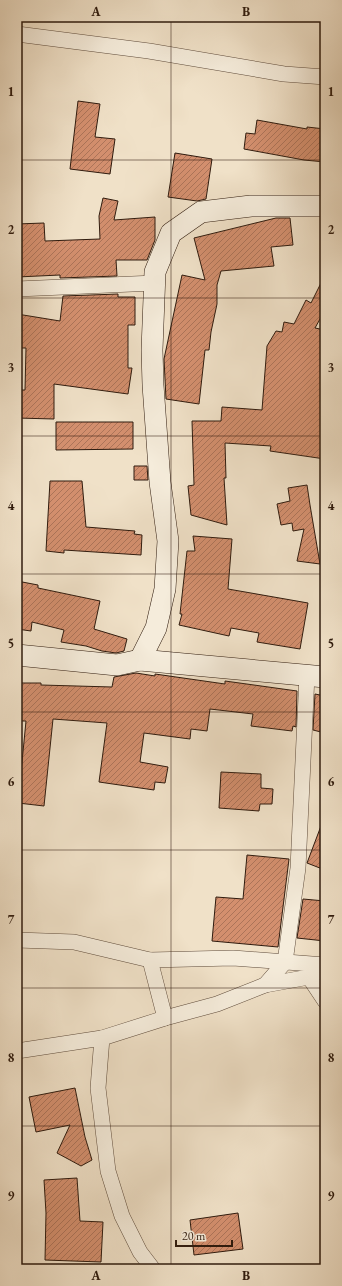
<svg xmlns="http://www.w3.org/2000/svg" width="342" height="1286" viewBox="0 0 342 1286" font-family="'EB Garamond',serif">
	<defs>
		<pattern id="building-hatch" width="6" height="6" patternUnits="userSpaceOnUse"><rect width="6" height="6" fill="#d38f6e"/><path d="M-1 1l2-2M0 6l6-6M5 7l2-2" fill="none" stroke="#ac7459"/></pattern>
	</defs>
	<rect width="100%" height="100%" fill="#f0e1c8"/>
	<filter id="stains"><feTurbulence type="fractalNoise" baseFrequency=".005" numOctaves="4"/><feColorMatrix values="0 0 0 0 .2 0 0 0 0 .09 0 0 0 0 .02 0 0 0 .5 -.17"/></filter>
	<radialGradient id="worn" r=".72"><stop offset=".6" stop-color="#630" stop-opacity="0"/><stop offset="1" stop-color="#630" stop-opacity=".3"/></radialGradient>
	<g fill="url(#building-hatch)" stroke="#2f1b0e">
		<polygon points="78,101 100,104 95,137 115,139 110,174 70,169"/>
		<polygon points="257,120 307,129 307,127 325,129 325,162 304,160 244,149 246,133 255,134"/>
		<polygon points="175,153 212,159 206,199 197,201 168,197"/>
		<polygon points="103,198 118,201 114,220 155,217 155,240 147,260 116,260 117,276 60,278 60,275 17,277 17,224 44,223 45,241 100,239 99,216"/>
		<polygon points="276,218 290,218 293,245 271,247 274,266 221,271 217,285 217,304 211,332 209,350 205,350 199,404 166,399 164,359 182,275 205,280 194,238"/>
		<polygon points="325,275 325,310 315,328 325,330 325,459 270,451 271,446 225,443 226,478 224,478 227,525 191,515 188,486 194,485 192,421 221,421 222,407 262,410 267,346 276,331 282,332 284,322 294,324 306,300 311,303"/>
		<polygon points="118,294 118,297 135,297 135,325 128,325 128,368 132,368 128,394 54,384 54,419 17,418 17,390 25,390 26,348 17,348 17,314 60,321 63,296"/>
		<polygon points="56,422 133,422 133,449 56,450"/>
		<polygon points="134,466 147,466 148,480 134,480"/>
		<polygon points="50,481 82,481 86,527 135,531 134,534 142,535 141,555 64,550 64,553 46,551"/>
		<polygon points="307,485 310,505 320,564 297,561 304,529 293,531 292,523 281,525 277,504 290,501 288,488"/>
		<polygon points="193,536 232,539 228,589 308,603 300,649 257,642 259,633 231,628 229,636 179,625 182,614 180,614 187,551 195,551"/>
		<polygon points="17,581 38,585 38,588 100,601 94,629 127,639 124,651 116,653 102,651 86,646 61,642 64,630 32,622 31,631 17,629"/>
		<polygon points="136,673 155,676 155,674 225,684 225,681 297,691 296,727 293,726 292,731 251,726 253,714 210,709 207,731 191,729 190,739 144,733 140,762 168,767 165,783 155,782 154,790 99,782 107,723 53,719 44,806 18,803 26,721 17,721 17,683 41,683 41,685 112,687 114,677"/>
		<polygon points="315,694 325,696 325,733 313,730"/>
		<polygon points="221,772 261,774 261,788 273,789 272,804 260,804 259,811 219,808"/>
		<polygon points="324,818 325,818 325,870 307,863"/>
		<polygon points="247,855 289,859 278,947 212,941 216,897 243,899"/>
		<polygon points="303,899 325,901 325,941 297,938"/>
		<polygon points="75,1088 85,1137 92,1160 81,1166 57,1153 70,1125 36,1132 29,1097"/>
		<polygon points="77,1178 80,1221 103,1222 101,1262 45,1260 46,1213 44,1180"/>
		<polygon points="238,1213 243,1249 194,1255 190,1220"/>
	</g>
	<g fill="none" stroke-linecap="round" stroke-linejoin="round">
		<defs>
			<g id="street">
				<polyline points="17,34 149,51 284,74 325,77"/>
				<polyline points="17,289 155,283"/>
				<polyline points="17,940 74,942 150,960 233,958 325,965"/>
				<polyline points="150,960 165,1018"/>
				<polyline points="309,977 325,1001"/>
				<polyline points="265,985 285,962 298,868 307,675"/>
				<polyline points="17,1051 102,1038"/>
				<polyline points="153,1269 140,1252 122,1216 108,1171 98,1088 102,1038 165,1018 217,1004 265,985 309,977 325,968"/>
			</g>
			<g id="secondary">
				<polyline points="17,655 117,665 140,660 325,677"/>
				<polyline points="140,660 156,628 165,589 168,541 160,482 153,385 152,350 155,272 171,233 201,212 251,206 325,206"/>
			</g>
		</defs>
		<use href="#street" stroke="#5f4c3c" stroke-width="16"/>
		<use href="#secondary" stroke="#2f1b0e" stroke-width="22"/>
		<use href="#street" stroke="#f5ecdb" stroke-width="15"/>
		<use href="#secondary" stroke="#f5ecdb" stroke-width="21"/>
	</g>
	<path fill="none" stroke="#2f1b0e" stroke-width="1" stroke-opacity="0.55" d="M171,17V1269M17,160H325M17,298H325M17,436H325M17,574H325M17,712H325M17,850H325M17,988H325M17,1126H325"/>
	<rect width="342" height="1286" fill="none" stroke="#f0e1c8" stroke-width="44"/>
	<path d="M176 1240v6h56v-6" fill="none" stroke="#2f1b0e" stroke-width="2"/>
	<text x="182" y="1240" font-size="12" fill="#2f1b0e" stroke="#f5ecdb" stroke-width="3" paint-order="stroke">20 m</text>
	<rect x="22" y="22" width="298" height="1242" fill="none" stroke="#2f1b0e" stroke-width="1.5"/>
	<g font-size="13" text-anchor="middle" font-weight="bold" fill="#2f1b0e">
		<text x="96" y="16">A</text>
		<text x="246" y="16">B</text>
		<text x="11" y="96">1</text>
		<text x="331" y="96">1</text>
		<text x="11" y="234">2</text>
		<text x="331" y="234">2</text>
		<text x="11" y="372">3</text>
		<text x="331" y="372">3</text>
		<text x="11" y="510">4</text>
		<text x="331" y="510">4</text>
		<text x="11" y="648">5</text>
		<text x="331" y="648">5</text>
		<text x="11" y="786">6</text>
		<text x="331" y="786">6</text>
		<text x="11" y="924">7</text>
		<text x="331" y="924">7</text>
		<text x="11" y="1062">8</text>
		<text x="331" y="1062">8</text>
		<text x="11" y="1200">9</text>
		<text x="331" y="1200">9</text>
		<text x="96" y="1280">A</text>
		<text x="246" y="1280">B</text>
	</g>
	<rect width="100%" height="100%" filter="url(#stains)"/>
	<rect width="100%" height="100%" fill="url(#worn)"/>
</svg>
